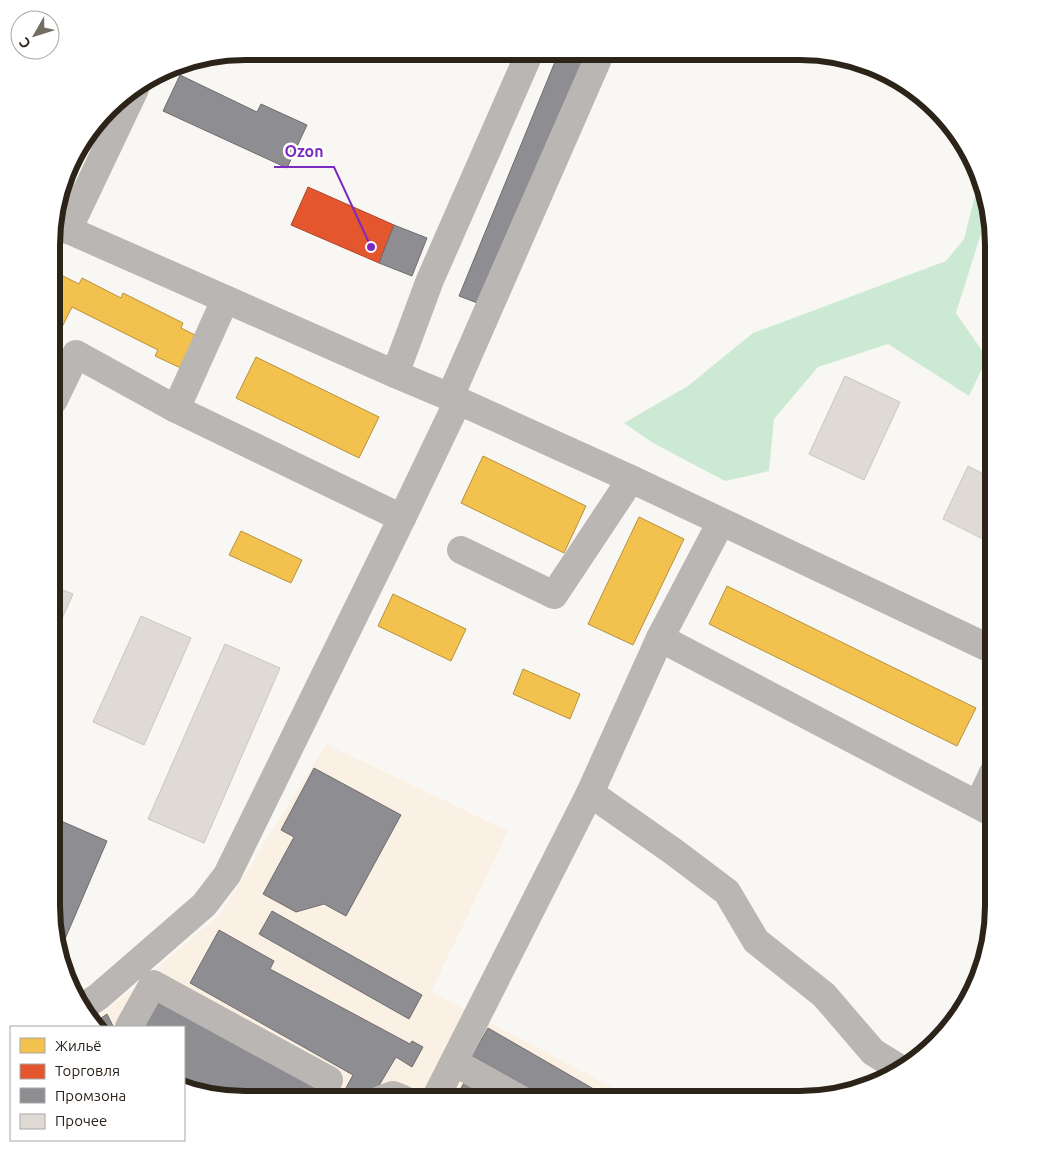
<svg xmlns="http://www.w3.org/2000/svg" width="1045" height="1151" viewBox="0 0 1045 1151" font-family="Ubuntu,sans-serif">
	<rect width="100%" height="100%" fill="#f9f7f4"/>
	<polygon fill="#fbf0e4" points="326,744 508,831 431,992 635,1099 233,1099 184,1085 184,1027 99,1027 91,1020 111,1007 220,914"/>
	<polygon fill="#cce9d3" points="980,175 984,183 989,208 956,313 987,358 969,396 888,344 818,367 774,419 769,471 725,481 653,443 624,423 688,386 753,333 946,261 964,239"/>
	<g fill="#f2c14e" stroke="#b7923e">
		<polygon points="55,272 79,284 82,278 121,298 123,293 183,323 181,328 201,338 185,370 155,356 158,350 72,307 54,343"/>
		<polygon points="256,357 379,417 359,458 236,398"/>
		<polygon points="483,456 586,506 564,553 461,503"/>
		<polygon points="639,517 684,539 633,645 588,624"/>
		<polygon points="241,531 302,560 291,583 229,555"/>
		<polygon points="727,586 976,708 957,746 709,624"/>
		<polygon points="393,594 466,629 451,661 378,626"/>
		<polygon points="523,669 580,694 570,719 513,694"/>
	</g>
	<polygon fill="#e4572e" stroke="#ad4728" points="308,187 394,225 379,263 291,225"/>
	<g fill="#8d8d92" stroke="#706d6e">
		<polygon points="559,52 593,52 480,304 459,296"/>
		<polygon points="180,75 257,112 261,104 307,125 287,168 163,111"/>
		<polygon points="394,225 427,238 412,276 379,263"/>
		<polygon points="314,768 401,815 346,916 324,904 296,912 263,894 294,837 281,830"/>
		<polygon points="52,817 107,841 59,953 52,918"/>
		<polygon points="272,911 422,995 409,1019 259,934"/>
		<polygon points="219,930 274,961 270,969 410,1044 412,1041 423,1047 412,1067 396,1057 371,1099 233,1099 184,1085 184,1027 138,1027 157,993 341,1097 353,1075 190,983"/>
		<polygon points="107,1014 113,1026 112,1027 99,1027 94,1023"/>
		<polygon points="488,1028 611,1099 547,1099 472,1056"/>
		<polygon points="466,1080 499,1099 454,1099"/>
	</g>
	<g fill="#e0dad4" stroke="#cac5bf">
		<polygon points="845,376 900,402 864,480 809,454"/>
		<polygon points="968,466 993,479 993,544 943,519"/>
		<polygon points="53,586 73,594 53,639"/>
		<polygon points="141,616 191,638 144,745 93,722"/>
		<polygon points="225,644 280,668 204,843 148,819"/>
	</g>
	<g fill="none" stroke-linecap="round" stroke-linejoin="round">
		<g stroke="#b9b6b3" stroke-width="28">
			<polyline points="55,224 395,374 450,397 631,479 993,650"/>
			<polyline points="68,230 135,89"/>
			<polyline points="395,374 430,280 530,52"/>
			<polyline points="450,397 601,52"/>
			<polyline points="54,400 76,354 176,409 225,300"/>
			<polyline points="176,409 402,518"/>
			<polyline points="721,522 660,638 993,813"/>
			<polyline points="461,550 554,595 631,479"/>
			<polyline points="590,793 674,852 727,892 756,941 824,995 873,1052 902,1070"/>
			<polyline points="978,805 993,773"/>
			<polyline points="81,1008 98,997 204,905 227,875 402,518 458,401"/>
			<polyline points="129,1027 153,984 329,1080"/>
			<polyline points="454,1062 520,1099"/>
			<polyline points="382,1099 393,1095 403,1099"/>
			<polyline points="435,1099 590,793 660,638"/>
		</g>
	</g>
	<path d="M0 0H1045V1151H0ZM245 60H800A185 185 0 0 1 985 245V906A185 185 0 0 1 800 1091H245A185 185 0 0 1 60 906V245A185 185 0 0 1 245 60Z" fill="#fff" fill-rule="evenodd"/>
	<path fill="none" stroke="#2c2319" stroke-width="6" d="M245 60H800A185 185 0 0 1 985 245V906A185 185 0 0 1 800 1091H245A185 185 0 0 1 60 906V245A185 185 0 0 1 245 60Z"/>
	<path fill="none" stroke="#7b2cbf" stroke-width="2" d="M371 247L334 167H274"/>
	<circle fill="#7b2cbf" stroke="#fff" stroke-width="2" cx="371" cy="247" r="5"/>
	<g font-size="16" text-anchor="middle" font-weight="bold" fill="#7b2cbf" stroke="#fff" stroke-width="5" stroke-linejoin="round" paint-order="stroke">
		<text x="304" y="157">Ozon</text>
	</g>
	<rect x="10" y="1026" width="175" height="115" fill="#ffffff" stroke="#aba7a3"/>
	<rect x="20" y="1038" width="25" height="15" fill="#f2c14e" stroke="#aba7a3"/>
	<text x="55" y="1051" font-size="15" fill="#2c2319">Жильё</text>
	<rect x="20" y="1064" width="25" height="15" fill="#e4572e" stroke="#aba7a3"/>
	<text x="55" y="1076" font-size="15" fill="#2c2319">Торговля</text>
	<rect x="20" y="1088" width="25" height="15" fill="#8d8d92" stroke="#aba7a3"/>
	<text x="55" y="1101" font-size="15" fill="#2c2319">Промзона</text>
	<rect x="20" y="1114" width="25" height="15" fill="#e0dad4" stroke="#aba7a3"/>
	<text x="55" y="1126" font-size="15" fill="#2c2319">Прочее</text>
	<g transform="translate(35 35) rotate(231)"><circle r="24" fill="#ffffff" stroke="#aba7a3"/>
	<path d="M0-4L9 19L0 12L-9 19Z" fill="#746d66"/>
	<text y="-8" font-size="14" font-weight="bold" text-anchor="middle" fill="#2c2319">С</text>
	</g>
</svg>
